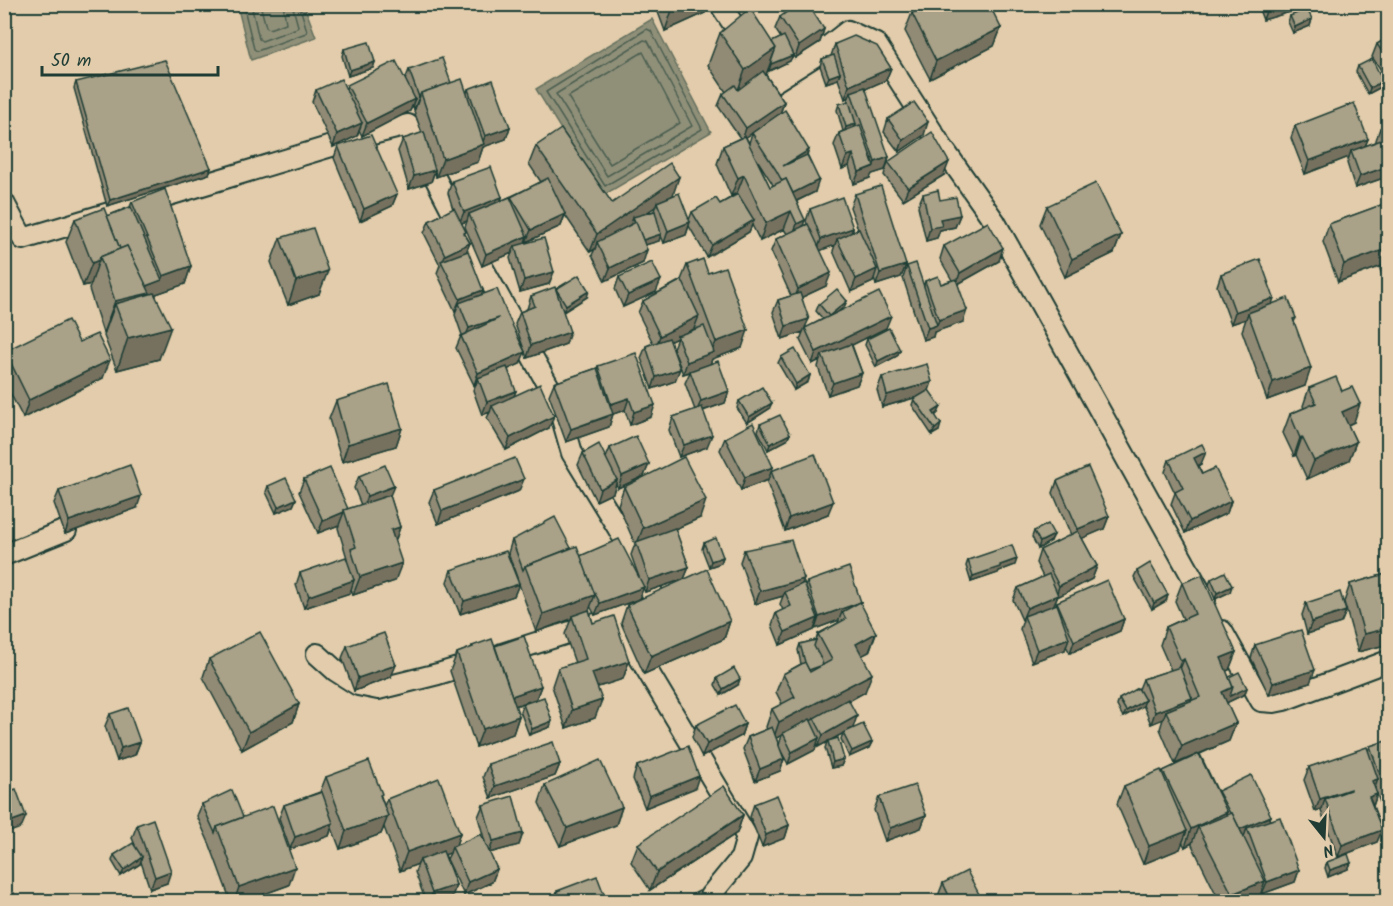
<svg xmlns="http://www.w3.org/2000/svg" width="1393" height="906" viewBox="0 0 1393 906" font-family="Kalam,sans-serif">
	<rect width="100%" height="100%" fill="#e2ccab"/>
	<filter id="ink" filterUnits="userSpaceOnUse"><feTurbulence type="fractalNoise" baseFrequency=".0167" numOctaves="2"/><feDisplacementMap in="SourceGraphic" scale="12" xChannelSelector="R" yChannelSelector="G"/><feConvolveMatrix kernelMatrix="1 2 1 2 8 2 1 2 1" color-interpolation-filters="sRGB"/></filter>
	<g filter="url(#ink)">
		<g fill="#909079" stroke="#636f5d" stroke-width="1.5">
			<polygon points="237,5 304,5 316,37 251,60"/>
			<polygon points="652,19 711,132 602,196 536,89"/>
		</g>
		<g fill="none" stroke-linecap="round" stroke-linejoin="round">
			<g stroke="#4c5e50" stroke-width="1.5">
				<polyline points="243,4 254,49 257,51 306,33 307,31 299,4"/>
				<polyline points="251,4 259,39 262,41 297,28 298,26 292,4"/>
				<polyline points="260,4 266,27 269,29 286,23 283,4"/>
				<polygon points="647,29 651,31 702,129 605,186 546,92"/>
				<polygon points="644,40 648,41 692,126 607,176 556,94"/>
				<polygon points="643,52 680,123 610,164 568,97"/>
			</g>
			<defs>
				<g id="minor">
					<polyline points="720,4 772,83 821,52 848,31 876,44 940,144 995,222 1205,600"/>
					<polyline points="4,203 23,239 368,135 408,125 465,236 557,401 572,453 618,528 658,604 502,654"/>
					<polyline points="4,555 66,530"/>
					<polyline points="613,618 635,650 747,837 741,858 710,896 709,902"/>
					<polyline points="1222,631 1261,701 1274,702 1284,700 1388,661"/>
					<polyline points="317,654 336,671 358,685 378,689 438,674 474,663"/>
				</g>
			</defs>
			<use href="#minor" stroke="#1f3d34" stroke-width="24"/>
			<use href="#minor" stroke="#e2ccab" stroke-width="20"/>
		</g>
		<g fill="#918a75" stroke="#1f3d34" stroke-width="1.5" fill-rule="evenodd">
			<polygon points="655,4 708,4 705,13 665,31"/>
			<polygon points="1257,4 1305,4 1304,8 1263,20"/>
			<polygon points="912,13 1001,28 994,46 930,79 905,31"/>
			<polygon points="1290,16 1312,19 1310,26 1293,33 1288,22"/>
			<path d="M780,17L824,29L820,42L795,58L792,55L790,61L769,71L768,69L766,75L784,102L780,114L807,156L815,192L797,201L803,226L807,224L806,221L810,209L851,232L858,229L850,207L855,194L906,265L901,277L876,285L874,279L873,282L851,292L833,251L835,245L820,250L826,286L802,297L806,328L823,319L816,311L819,304L847,301L844,307L839,311L886,328L852,345L862,373L857,385L828,395L818,367L820,360L812,364L800,340L803,332L782,339L773,312L778,300L791,296L771,251L776,239L787,234L784,229L760,241L752,225L749,232L707,257L689,226L686,235L664,243L661,236L659,241L645,245L643,263L605,281L592,255L595,249L590,252L565,215L561,226L526,242V241L525,243L549,284L520,292L510,258L512,253L482,266L465,227L467,221L462,223L465,234L470,243L466,251L483,290L481,295L520,364L508,369L514,396L549,428L506,450L487,418L490,412L482,415L473,390L476,384L474,385L456,348L461,336L462,335L455,315L456,311H455L437,273L440,265L424,233L429,221L453,209L448,193L452,181L502,197L501,201L541,182L529,164L536,146L612,203L673,195L671,196L689,220L692,212L720,204L737,194V193L731,196L717,164L723,146L740,138L718,106L723,94L726,92L708,65L720,33L772,42L781,38L775,29ZM773,119L752,133L749,143L746,137ZM756,158L772,183L773,186L770,187ZM655,207L654,211L646,213Z"/>
			<polygon points="1389,37 1389,69 1383,73 1372,57 1377,44"/>
			<polygon points="835,44 891,68 886,80 865,89 885,170 872,174 870,178 854,184 849,166 842,169 834,145 839,133 843,131 837,110 839,104 847,102 849,97 845,99 838,79 826,83 820,66 822,59 831,56"/>
			<polygon points="344,49 375,62 373,68 348,76 342,56"/>
			<polygon points="1358,66 1381,87 1368,94 1356,72"/>
			<polygon points="409,70 451,83 467,92 468,89 510,127 506,139 483,147 478,162 436,177 435,171 431,182 409,189 398,151 403,139 422,133 414,111 415,109 414,109 413,105 410,111 362,136 359,130 357,136 333,147 312,102 316,90 346,89 347,85 405,80"/>
			<polygon points="76,82 209,174 107,206 74,88"/>
			<polygon points="888,119 924,135 899,152 884,132"/>
			<polygon points="1389,125 1389,176 1355,188 1347,163 1349,157 1305,174 1291,138 1295,126 1368,139 1365,146 1376,142 1376,140 1380,128"/>
			<polygon points="338,146 397,194 392,206 360,221 334,158"/>
			<polygon points="888,162 944,175 903,200 884,175"/>
			<polygon points="923,194 940,200 960,215 955,227 940,230 937,238 926,241 918,206"/>
			<polygon points="132,202 191,266 185,284 156,294 156,296 159,359 117,370 104,336 105,332 103,333 89,289 91,284 83,286 66,242 75,219 107,216 130,207"/>
			<polygon points="1389,202 1389,296 1380,269 1382,266 1338,282 1323,242 1329,224"/>
			<polygon points="1047,206 1121,235 1114,253 1065,277 1040,224"/>
			<polygon points="280,238 319,294 288,305 271,262"/>
			<polygon points="944,246 999,261 958,284 963,322 934,332 933,337 923,340 903,278 907,266 924,285 925,281 941,284 952,280 940,259"/>
			<polygon points="687,265 708,273 742,348 712,359 710,364 729,391 725,403 703,411 707,447 679,457 669,430 673,417 695,410 685,383 690,372 683,374 673,348 677,338 670,341 675,381 652,389 641,358 646,346 653,343 638,313 643,301 681,280"/>
			<polygon points="1221,274 1296,318 1294,322 1305,386 1267,400 1242,331 1246,319 1231,324 1217,286"/>
			<polygon points="619,277 656,292 623,307 615,289"/>
			<polygon points="556,290 587,297 563,312 566,344 527,358 515,324 520,312 527,309 531,296"/>
			<polygon points="867,339 900,350 897,356 876,367 865,345"/>
			<polygon points="79,342 103,378 23,418 4,381 5,351"/>
			<polygon points="781,357 810,375 808,382 794,390 778,363"/>
			<polygon points="598,366 651,417 630,425 625,410 613,414 609,427 566,442 549,395 554,383 597,368"/>
			<polygon points="882,377 929,390 938,413 935,416 939,431 932,435 912,405 914,399 918,397 882,407 877,390"/>
			<polygon points="1309,388 1354,422 1348,425 1356,442 1349,460 1307,479 1296,455 1294,456 1283,433 1290,414 1304,408 1303,406"/>
			<polygon points="336,401 402,428 396,446 342,462 329,419"/>
			<polygon points="739,401 769,409 747,423 737,408"/>
			<polygon points="760,424 790,434 787,440 768,450 758,431"/>
			<polygon points="725,438 773,467 772,470 828,514 785,531 767,483 768,480 741,490 720,450"/>
			<polygon points="610,448 649,464 644,476 618,488 616,484 613,493 596,501 578,465 583,453 606,458"/>
			<polygon points="1169,460 1201,464 1198,466 1202,474 1231,501 1227,513 1185,533 1171,504 1175,493 1165,472"/>
			<polygon points="359,476 390,496 400,527 395,542 395,581 353,595 351,589 350,593 304,608 296,585 300,573 347,559 347,558 338,528 339,525 318,533 299,492 304,479 348,509 361,505 354,488"/>
			<polygon points="1057,481 1109,516 1104,529 1082,538 1097,566 1092,579 1057,597 1054,605 1056,605 1057,602 1124,619 1120,631 1070,653 1066,646 1065,650 1032,662 1020,629 1023,620 1022,620 1013,600 1018,588 1043,577 1036,563 1040,550 1071,535 1053,493"/>
			<polygon points="268,486 296,499 293,506 276,513 266,492"/>
			<polygon points="624,487 700,518 675,529 689,567 684,579 645,592 643,588 639,599 595,615 590,606 589,610 593,623 629,661 623,679 597,687 595,718 566,728 552,686 558,668 575,663 565,634 571,619 536,632 519,584 514,596 460,614 447,582 451,570 519,583 508,553 512,540 570,549 580,556 640,580 631,555 635,544 618,505"/>
			<polygon points="434,490 519,491 438,524 429,502"/>
			<polygon points="59,491 137,508 65,534 54,503"/>
			<polygon points="1034,531 1051,541 1038,549 1032,537"/>
			<polygon points="704,543 723,557 721,563 709,567 702,549"/>
			<path d="M744,550L804,579L802,584L805,587L807,582L861,602L860,604L876,633L869,652L862,655L865,692L849,701L853,728L872,742L869,748L849,757L841,739L843,733L830,741L844,759L841,766L831,768L825,748L827,742L818,747L817,744L815,750L788,764L780,749L784,759L780,771L755,781L743,749L748,737L767,729L766,727L772,709L782,704L776,692L783,674L801,664L798,650L800,644L816,640L818,634L838,623L839,620L815,629L814,628V630L780,645L772,625L776,613L783,610L780,604L783,596L755,604L740,562ZM782,735L779,745L776,738Z"/>
			<polygon points="968,560 1015,565 999,571 998,573 971,582 966,566"/>
			<polygon points="1137,571 1168,595 1166,601 1152,609 1134,577"/>
			<polygon points="1389,573 1389,644 1358,652 1344,602 1350,584"/>
			<polygon points="1211,579 1230,592 1215,599 1209,585"/>
			<polygon points="1182,583 1236,652 1229,670 1226,671 1229,677 1245,694 1228,702 1227,704 1236,723 1229,741 1200,754 1218,792 1271,816 1269,821 1299,870 1295,882 1262,894 1261,892 1259,899 1253,902 1207,902 1218,898 1192,845 1192,843 1185,847 1182,842 1180,849 1143,864 1117,804 1124,786 1162,773 1163,771 1197,755 1175,764 1160,729 1163,719 1151,724 1143,705 1143,706 1123,717 1117,706 1119,699 1139,689 1143,679 1171,670 1160,645 1166,627 1183,619 1175,601"/>
			<polygon points="1306,603 1346,611 1341,623 1307,634 1302,615"/>
			<polygon points="627,605 730,621 724,639 644,674 621,623"/>
			<polygon points="1255,645 1310,683 1269,695 1251,658"/>
			<polygon points="347,646 391,677 354,691 342,658"/>
			<polygon points="472,646 495,647 541,686 536,699 515,706 519,716 513,734 476,747 450,671 457,653 471,648"/>
			<polygon points="1389,650 1389,687 1382,667"/>
			<polygon points="209,659 299,704 293,722 242,750 203,677"/>
			<polygon points="717,678 738,685 721,695 715,685"/>
			<polygon points="523,704 550,727 529,735 520,711"/>
			<polygon points="110,714 140,742 135,755 117,761 105,726"/>
			<polygon points="745,724 741,736 702,757 692,737 696,725"/>
			<polygon points="1389,740 1389,812 1384,814 1377,794 1373,806 1382,830 1377,842 1338,857 1321,811 1322,809 1315,811 1304,780 1309,767 1368,751 1370,746"/>
			<polygon points="488,764 560,764 555,776 491,798 483,777"/>
			<polygon points="637,766 695,788 645,808 633,779"/>
			<polygon points="326,777 381,796 384,806 387,799 460,833 456,845 487,849 478,817 483,805 523,833 519,845 489,853 497,869 492,882 464,895 447,859 450,853 445,854 456,885 452,897 440,902 426,902 415,872 418,864 400,871 384,827 381,834 340,849 332,828 329,836 290,849 279,818 284,805 320,792"/>
			<polygon points="545,785 622,807 616,825 560,846 539,803"/>
			<polygon points="879,797 926,815 921,828 885,841 874,810"/>
			<polygon points="202,804 243,817 289,885 242,902 231,902 210,845 197,816"/>
			<polygon points="754,804 789,825 785,838 762,847 750,817"/>
			<polygon points="743,815 737,833 650,890 631,862 638,844"/>
			<polygon points="137,825 167,883 150,889 141,862 140,864 121,876 112,861 114,855 135,845 132,838"/>
			<polygon points="1327,862 1351,863 1348,869 1328,877 1325,868"/>
			<polygon points="943,883 983,902 941,902 938,896"/>
			<polygon points="557,891 607,902 554,902"/>
		</g>
		<g fill="#76715f" stroke="#1f3d34" stroke-width="1.5">
			<polygon points="680,4 708,4 705,13 665,31 673,7"/>
			<polygon points="1279,4 1305,4 1304,8 1263,20 1267,8"/>
			<polygon points="1312,19 1310,26 1293,33 1295,27"/>
			<polygon points="1001,28 994,46 930,79 936,61"/>
			<polygon points="824,29 820,42 795,58 799,46"/>
			<polygon points="776,48 764,80 734,102 745,70"/>
			<polygon points="793,55 790,61 769,71 771,64"/>
			<polygon points="1389,60 1389,69 1383,73 1388,61"/>
			<polygon points="375,62 373,68 348,76 350,70"/>
			<polygon points="891,68 886,80 852,95 851,92 849,97 845,99 849,86"/>
			<polygon points="840,73 838,79 826,83 829,77"/>
			<polygon points="1383,81 1381,87 1368,94 1370,88"/>
			<polygon points="420,96 415,109 414,109 419,97"/>
			<polygon points="415,99 410,111 362,136 367,123"/>
			<polygon points="784,102 780,114 742,140 746,128"/>
			<polygon points="928,122 924,135 899,152 903,140"/>
			<polygon points="362,123 357,136 333,147 337,134"/>
			<polygon points="856,124 854,131 844,133 846,127"/>
			<polygon points="510,127 506,139 483,147 478,162 436,177 443,159 482,145 485,136"/>
			<polygon points="1368,139 1363,151 1351,151 1349,157 1305,174 1309,161"/>
			<polygon points="809,150 805,162 783,166"/>
			<polygon points="853,154 849,166 842,169 847,156"/>
			<polygon points="889,157 885,170 872,174 870,178 854,184 859,172 873,167 875,162"/>
			<polygon points="949,162 944,175 903,200 908,188"/>
			<polygon points="1389,166 1389,176 1355,188 1360,176"/>
			<polygon points="211,168 209,174 107,206 110,200"/>
			<polygon points="435,170 431,182 409,189 414,176"/>
			<polygon points="744,175 737,193 731,196 738,178"/>
			<polygon points="679,177 673,195 658,205 657,202 655,207 634,221 633,217 631,224 599,246 597,242 595,249 590,252 597,234"/>
			<polygon points="819,180 815,192 784,207 789,195"/>
			<polygon points="397,194 392,206 360,221 364,209"/>
			<polygon points="502,197 498,210 469,214 467,221 459,224 464,212"/>
			<polygon points="791,211 784,229 760,241 766,223"/>
			<polygon points="565,214 561,226 526,242 531,230"/>
			<polygon points="960,215 955,227 940,230 937,238 926,241 930,228 940,219"/>
			<polygon points="754,220 749,232 707,257 712,245"/>
			<polygon points="805,220 799,238 790,242 797,224"/>
			<polygon points="690,222 686,235 664,243 668,231"/>
			<polygon points="853,228 848,240 837,239 835,245 817,252 821,239"/>
			<polygon points="661,234 659,241 638,247 640,241"/>
			<polygon points="1121,235 1114,253 1065,277 1072,259"/>
			<polygon points="527,236 523,249 515,246 512,253 482,266 486,254"/>
			<polygon points="470,243 465,255 442,263 445,255"/>
			<polygon points="1003,248 999,261 956,285 960,273"/>
			<polygon points="1389,248 1389,263 1385,257 1382,266 1338,282 1344,264"/>
			<polygon points="647,250 643,263 605,281 610,268"/>
			<polygon points="99,260 91,284 83,286 92,263"/>
			<polygon points="906,265 901,277 876,285 880,273"/>
			<polygon points="191,266 185,284 156,294 155,298 115,304 105,332 103,333 115,301 139,289 161,280 163,276"/>
			<polygon points="877,269 873,282 851,292 856,279"/>
			<polygon points="328,271 319,294 288,305 296,281"/>
			<polygon points="554,272 549,284 520,292 524,280"/>
			<polygon points="831,273 826,286 794,301 798,289"/>
			<polygon points="661,280 656,292 623,307 628,295"/>
			<polygon points="483,290 479,302 459,303 456,311 455,311 460,299"/>
			<polygon points="589,291 587,297 563,312 566,305"/>
			<polygon points="1274,298 1270,310 1248,313 1246,319 1231,324 1235,312"/>
			<polygon points="847,301 844,307 826,322 829,316"/>
			<polygon points="967,310 963,322 934,332 933,337 923,340 928,328 937,325 939,320"/>
			<polygon points="699,316 694,329 678,337 677,336 677,338 655,349 660,336"/>
			<polygon points="891,316 886,328 824,359 822,355 820,360 812,364 816,352"/>
			<polygon points="499,318 464,340 469,328"/>
			<polygon points="809,319 803,332 782,339 786,326"/>
			<polygon points="171,327 159,359 117,370 128,338"/>
			<polygon points="748,330 742,348 712,359 710,365 683,374 687,362 711,353 716,342"/>
			<polygon points="570,332 566,344 527,358 531,345"/>
			<polygon points="900,350 897,356 876,367 878,361"/>
			<polygon points="525,352 520,364 479,382 478,378 476,384 474,385 478,373"/>
			<polygon points="110,360 103,378 23,418 29,400"/>
			<polygon points="1311,368 1305,386 1267,400 1273,382"/>
			<polygon points="680,369 675,381 652,389 656,377"/>
			<polygon points="862,373 857,385 828,395 833,383"/>
			<polygon points="810,375 808,382 794,390 796,384"/>
			<polygon points="932,382 928,394 882,407 887,395"/>
			<polygon points="516,391 511,404 492,406 490,412 482,415 487,402"/>
			<polygon points="729,391 725,403 696,413 701,401"/>
			<polygon points="629,398 625,410 613,414 609,427 566,442 571,429 607,417 611,404"/>
			<polygon points="772,403 769,409 747,423 749,417"/>
			<polygon points="1360,404 1354,422 1336,430 1342,412"/>
			<polygon points="655,405 651,417 630,425 634,412"/>
			<polygon points="941,407 938,413 930,419 933,412"/>
			<polygon points="554,416 549,428 506,450 510,438"/>
			<polygon points="941,424 939,431 932,435 935,429"/>
			<polygon points="402,428 396,446 342,462 348,444"/>
			<polygon points="790,434 787,440 768,450 770,444"/>
			<polygon points="712,435 707,447 679,457 684,445"/>
			<polygon points="1302,437 1296,455 1294,456 1300,438"/>
			<polygon points="1356,442 1349,460 1307,479 1314,461"/>
			<polygon points="1206,452 1201,464 1189,471 1194,458"/>
			<polygon points="649,464 644,476 618,488 622,476"/>
			<polygon points="773,467 768,480 741,490 745,477"/>
			<polygon points="524,479 519,491 438,524 442,511"/>
			<polygon points="617,480 613,493 596,501 600,489"/>
			<polygon points="394,486 389,498 362,509 367,496"/>
			<polygon points="141,496 137,508 65,534 69,521"/>
			<polygon points="296,499 293,506 276,513 278,507"/>
			<polygon points="706,500 700,518 636,546 643,528"/>
			<polygon points="1231,501 1227,513 1185,533 1190,521"/>
			<polygon points="833,502 828,514 785,531 789,518"/>
			<polygon points="344,512 339,525 318,533 323,521"/>
			<polygon points="1109,516 1104,529 1074,542 1078,529"/>
			<polygon points="400,527 394,545 391,530"/>
			<polygon points="1054,535 1051,541 1038,549 1040,542"/>
			<polygon points="723,557 721,563 709,567 711,561"/>
			<polygon points="1017,559 1015,565 999,571 998,573 971,582 973,576 1000,565"/>
			<polygon points="402,563 395,581 353,595 360,577"/>
			<polygon points="1097,566 1092,579 1057,597 1053,607 1024,616 1022,620 1027,608 1056,596 1059,586"/>
			<polygon points="689,567 684,579 645,592 649,580"/>
			<polygon points="804,579 799,591 785,592 783,596 755,604 760,591"/>
			<polygon points="354,580 350,593 304,608 309,596"/>
			<polygon points="519,584 514,596 460,614 464,601"/>
			<polygon points="1232,586 1230,592 1215,599 1217,593"/>
			<polygon points="644,587 639,599 595,615 600,603"/>
			<polygon points="595,595 588,613 572,616 571,619 536,632 543,614"/>
			<polygon points="1168,595 1166,601 1152,609 1154,603"/>
			<polygon points="861,602 857,614 842,612 839,620 815,629 819,617"/>
			<polygon points="1346,611 1341,623 1307,634 1312,622"/>
			<polygon points="818,618 814,630 780,645 785,632"/>
			<polygon points="1124,619 1120,631 1070,653 1074,641"/>
			<polygon points="730,621 724,639 644,674 651,656"/>
			<polygon points="1389,628 1389,644 1358,652 1364,634"/>
			<polygon points="876,633 869,652 850,662 856,644"/>
			<polygon points="1069,638 1065,650 1032,662 1037,650"/>
			<polygon points="1236,652 1229,670 1214,676 1221,658"/>
			<polygon points="1184,659 1177,677 1174,679 1181,661"/>
			<polygon points="629,661 623,679 586,691 592,673"/>
			<polygon points="396,665 391,677 354,691 358,678"/>
			<polygon points="1315,670 1310,683 1269,695 1273,683"/>
			<polygon points="872,674 865,692 784,735 783,733 782,735 773,740 779,722"/>
			<polygon points="740,679 738,685 721,695 723,689"/>
			<polygon points="541,686 536,699 508,708 512,696"/>
			<polygon points="1233,687 1247,688 1245,694 1228,702 1227,705 1222,692"/>
			<polygon points="1192,698 1188,710 1166,711 1163,719 1151,724 1155,712"/>
			<polygon points="602,700 595,718 566,728 572,710"/>
			<polygon points="1145,700 1143,706 1123,717 1126,711"/>
			<polygon points="299,704 293,722 242,750 249,732"/>
			<polygon points="519,716 513,734 476,747 483,729"/>
			<polygon points="857,716 853,728 818,747 823,735"/>
			<polygon points="552,721 550,727 529,735 532,729"/>
			<polygon points="1236,723 1229,741 1175,764 1182,746"/>
			<polygon points="745,724 741,736 702,757 707,744"/>
			<polygon points="819,738 815,750 788,764 792,752"/>
			<polygon points="140,742 135,755 117,761 121,748"/>
			<polygon points="872,742 869,748 849,757 852,751"/>
			<polygon points="784,759 780,771 755,781 760,769"/>
			<polygon points="844,759 841,766 831,768 833,762"/>
			<polygon points="560,764 555,776 491,798 495,786"/>
			<polygon points="699,776 695,788 645,808 649,796"/>
			<polygon points="1378,779 1374,791 1372,781"/>
			<polygon points="1350,789 1345,801 1325,799 1322,809 1315,811 1320,799"/>
			<polygon points="1377,794 1373,806 1369,797"/>
			<polygon points="1389,802 1389,812 1384,814"/>
			<polygon points="622,807 616,825 560,846 567,828"/>
			<polygon points="1227,812 1221,830 1198,827 1192,843 1185,847 1191,829"/>
			<polygon points="743,815 737,833 650,890 657,872"/>
			<polygon points="926,815 921,828 885,841 890,828"/>
			<polygon points="26,816 21,828 4,834 4,824"/>
			<polygon points="388,816 381,834 340,849 346,831"/>
			<polygon points="1271,816 1266,828 1247,828 1244,837 1239,829"/>
			<polygon points="333,823 329,836 290,849 295,837"/>
			<polygon points="789,825 785,838 762,847 766,835"/>
			<polygon points="1382,830 1377,842 1338,857 1342,845"/>
			<polygon points="1187,831 1180,849 1143,864 1149,846"/>
			<polygon points="460,833 454,851 452,847 450,853 421,863 420,860 418,864 400,871 407,852"/>
			<polygon points="523,833 519,845 489,853 493,841"/>
			<polygon points="142,857 140,864 121,876 124,870"/>
			<polygon points="1351,863 1348,869 1328,877 1330,870"/>
			<polygon points="295,867 289,885 242,902 234,902 239,887"/>
			<polygon points="497,869 492,882 464,895 468,882"/>
			<polygon points="1299,870 1295,882 1262,894 1267,882"/>
			<polygon points="171,871 167,883 150,889 155,877"/>
			<polygon points="1265,881 1259,899 1253,902 1229,902 1232,894"/>
			<polygon points="456,885 452,897 440,902 429,902 432,893"/>
		</g>
		<g fill="#a9a188" stroke="#1f3d34" stroke-width="1.5">
			<polygon points="672,4 680,4 673,7"/>
			<polygon points="798,4 808,4 824,29 799,46 780,17"/>
			<polygon points="929,4 989,4 1001,28 936,61 912,13"/>
			<polygon points="1266,4 1279,4 1267,8"/>
			<polygon points="750,8 776,48 745,70 720,33"/>
			<polygon points="1307,9 1312,19 1295,27 1290,16"/>
			<polygon points="784,36 793,55 771,64 771,62 776,48 772,42"/>
			<polygon points="854,36 877,46 891,68 849,86 835,44"/>
			<polygon points="1389,37 1389,60 1388,61 1377,44"/>
			<polygon points="369,42 375,62 350,70 344,49"/>
			<polygon points="834,55 840,73 829,77 822,59"/>
			<polygon points="442,58 451,83 421,93 419,97 409,70"/>
			<polygon points="1372,59 1383,81 1370,88 1358,66"/>
			<polygon points="165,60 211,168 110,200 76,82"/>
			<polygon points="396,61 415,99 367,123 347,85"/>
			<polygon points="763,71 784,102 746,128 723,94 735,85 738,90"/>
			<polygon points="341,79 362,123 337,134 316,90"/>
			<polygon points="462,79 484,144 443,159 421,93"/>
			<polygon points="493,80 510,127 485,136 468,89"/>
			<polygon points="865,87 889,157 875,162 851,92"/>
			<polygon points="849,101 856,124 846,127 839,104"/>
			<polygon points="914,102 928,122 903,140 888,119"/>
			<polygon points="1354,103 1368,139 1309,161 1295,126"/>
			<polygon points="785,110 809,150 783,166 807,155 819,180 793,193 786,179 782,181 776,170 752,133"/>
			<polygon points="860,125 874,166 859,172 853,154 847,156 839,133"/>
			<polygon points="1389,125 1389,166 1360,176 1351,151 1384,139 1380,128"/>
			<polygon points="561,129 612,203 670,163 679,177 597,234 536,146"/>
			<polygon points="424,132 435,170 414,176 403,139"/>
			<polygon points="932,132 949,162 908,188 888,162"/>
			<polygon points="371,135 397,194 364,209 338,146"/>
			<polygon points="745,136 770,187 786,179 805,220 797,224 791,211 766,223 744,175 738,178 723,146"/>
			<polygon points="491,167 502,197 464,212 452,181"/>
			<polygon points="548,178 565,214 531,230 511,197"/>
			<polygon points="1096,183 1121,235 1072,259 1047,206"/>
			<polygon points="881,186 906,265 880,273 855,194"/>
			<polygon points="165,189 191,266 163,276 132,202"/>
			<polygon points="938,190 940,200 956,197 960,215 940,219 942,226 930,228 923,194"/>
			<polygon points="679,193 690,222 668,231 657,202"/>
			<polygon points="738,194 754,220 712,245 692,212 716,198 720,204"/>
			<polygon points="510,197 527,236 486,254 469,214"/>
			<polygon points="842,197 853,228 821,239 810,209"/>
			<polygon points="1389,202 1389,248 1344,264 1329,224"/>
			<polygon points="131,207 162,280 146,286 127,246 120,249 107,216"/>
			<polygon points="104,208 120,249 100,257 99,260 92,263 75,219"/>
			<polygon points="454,208 466,232 464,233 470,243 445,255 429,221"/>
			<polygon points="655,211 661,234 643,240 633,217"/>
			<polygon points="636,222 647,250 610,268 597,242"/>
			<polygon points="988,222 1003,248 960,273 944,246"/>
			<polygon points="808,224 831,273 798,289 776,239"/>
			<polygon points="313,228 328,271 296,281 280,238"/>
			<polygon points="859,229 877,269 856,279 837,239"/>
			<polygon points="544,238 554,272 524,280 515,246"/>
			<polygon points="127,246 150,293 115,301 100,257"/>
			<polygon points="468,251 483,290 460,299 441,261"/>
			<polygon points="1389,256 1389,269 1385,257"/>
			<polygon points="703,259 708,273 725,267 748,330 716,342 687,265"/>
			<polygon points="1260,259 1274,298 1235,312 1221,274"/>
			<polygon points="652,262 661,280 628,295 619,277"/>
			<polygon points="916,263 937,325 928,328 907,266"/>
			<polygon points="579,275 589,291 566,305 556,289"/>
			<polygon points="938,276 941,284 956,279 967,310 939,320 925,281"/>
			<polygon points="682,280 699,316 660,336 643,301"/>
			<polygon points="555,287 570,332 531,345 520,312 535,306 531,296"/>
			<polygon points="497,289 507,314 525,352 478,373 461,336 499,318 469,328 459,303"/>
			<polygon points="837,289 847,301 829,316 819,304"/>
			<polygon points="879,292 891,316 816,352 805,328"/>
			<polygon points="154,293 171,327 128,338 115,304"/>
			<polygon points="800,293 809,319 786,326 778,300"/>
			<polygon points="1288,298 1296,318 1293,319 1311,368 1273,382 1248,313"/>
			<polygon points="68,320 79,342 97,334 110,360 29,400 5,351"/>
			<polygon points="704,326 714,352 687,362 677,336"/>
			<polygon points="889,328 900,350 878,361 867,339"/>
			<polygon points="669,338 680,369 656,377 646,346"/>
			<polygon points="851,344 862,373 833,383 822,355"/>
			<polygon points="795,349 810,375 796,384 781,357"/>
			<polygon points="636,353 655,405 634,412 629,398 611,404 598,366"/>
			<polygon points="718,361 729,391 701,401 690,371"/>
			<polygon points="927,364 932,382 887,395 882,377"/>
			<polygon points="507,367 516,391 487,402 478,378"/>
			<polygon points="597,368 613,414 571,429 554,383"/>
			<polygon points="1336,377 1342,391 1352,387 1360,404 1342,412 1356,442 1314,461 1302,437 1300,438 1290,414 1316,403 1309,388"/>
			<polygon points="389,384 402,428 348,444 336,401"/>
			<polygon points="540,384 554,416 510,438 492,406"/>
			<polygon points="762,387 772,403 749,417 739,401"/>
			<polygon points="929,390 941,407 933,412 941,424 935,429 914,399"/>
			<polygon points="702,407 712,435 684,445 673,417"/>
			<polygon points="780,415 790,434 770,444 760,424"/>
			<polygon points="753,423 773,467 745,477 725,438"/>
			<polygon points="636,436 649,464 622,476 610,448"/>
			<polygon points="599,444 617,480 600,489 583,453"/>
			<polygon points="1202,444 1206,452 1194,458 1202,474 1215,468 1231,501 1190,521 1175,492 1183,488 1169,460"/>
			<polygon points="815,454 833,502 789,518 771,471"/>
			<polygon points="684,457 706,500 643,528 624,487"/>
			<polygon points="515,458 524,479 442,511 434,490"/>
			<polygon points="130,465 141,496 69,521 59,491"/>
			<polygon points="385,465 394,486 367,496 359,476"/>
			<polygon points="1088,467 1109,516 1078,529 1057,481"/>
			<polygon points="330,468 348,509 344,510 344,512 323,521 304,479"/>
			<polygon points="286,478 296,499 278,507 268,486"/>
			<polygon points="390,495 400,527 391,530 402,563 360,577 351,549 356,547 344,510"/>
			<polygon points="555,517 571,548 525,566 523,570 512,540"/>
			<polygon points="1048,524 1054,535 1040,542 1034,531"/>
			<polygon points="675,528 689,567 649,580 636,542"/>
			<polygon points="1078,531 1097,566 1059,586 1040,550"/>
			<polygon points="716,538 723,557 711,561 704,543"/>
			<polygon points="619,539 644,587 600,603 592,588 580,556"/>
			<polygon points="791,540 804,579 760,591 744,550"/>
			<polygon points="1012,545 1017,559 1000,565 1000,567 973,576 968,560"/>
			<polygon points="577,546 595,595 543,614 525,566"/>
			<polygon points="506,551 519,584 464,601 451,570"/>
			<polygon points="346,557 354,580 309,596 300,573"/>
			<polygon points="1150,563 1168,595 1154,603 1137,571"/>
			<polygon points="849,567 861,602 819,617 807,582"/>
			<polygon points="707,569 730,621 651,656 627,605"/>
			<polygon points="1225,572 1232,586 1217,593 1211,579"/>
			<polygon points="1389,573 1389,628 1364,634 1350,584"/>
			<polygon points="1049,574 1058,595 1027,608 1018,588"/>
			<polygon points="1202,575 1236,652 1221,658 1233,687 1222,692 1236,723 1182,746 1166,711 1200,697 1184,659 1181,661 1166,627 1195,614 1182,583"/>
			<polygon points="1107,580 1124,619 1074,641 1057,602"/>
			<polygon points="804,583 818,618 785,632 776,613 791,606 785,592"/>
			<polygon points="1340,592 1346,611 1312,622 1306,603"/>
			<polygon points="860,602 876,633 856,644 872,674 779,722 772,709 795,697 783,674 805,662 810,672 832,660 818,634 846,619 842,612"/>
			<polygon points="1057,604 1069,638 1037,650 1024,616"/>
			<polygon points="589,610 593,623 614,616 629,661 592,673 602,700 572,710 558,668 586,659 572,616"/>
			<polygon points="1301,630 1315,670 1273,683 1255,645"/>
			<polygon points="260,632 299,704 249,732 209,659"/>
			<polygon points="384,633 396,665 358,678 347,646"/>
			<polygon points="524,636 541,686 512,696 495,646"/>
			<polygon points="492,639 519,716 483,729 457,653 473,647 472,646"/>
			<polygon points="816,640 814,646 821,659 823,665 809,670 805,662 800,644"/>
			<polygon points="1180,667 1192,698 1155,712 1143,679"/>
			<polygon points="734,668 740,679 723,689 717,678"/>
			<polygon points="1239,672 1247,688 1230,696 1233,687 1229,677"/>
			<polygon points="1138,688 1145,700 1126,711 1119,699"/>
			<polygon points="544,697 552,721 532,729 523,704"/>
			<polygon points="848,699 857,716 823,735 814,718"/>
			<polygon points="735,705 745,724 707,744 696,725"/>
			<polygon points="128,708 140,742 121,748 110,714"/>
			<polygon points="810,719 819,738 792,752 783,733"/>
			<polygon points="863,724 872,742 852,751 843,733"/>
			<polygon points="772,727 784,759 760,769 748,737"/>
			<polygon points="838,738 844,759 833,762 828,741"/>
			<polygon points="1389,740 1389,801 1370,746"/>
			<polygon points="553,742 560,764 495,786 488,764"/>
			<polygon points="688,746 699,776 649,796 637,766"/>
			<polygon points="1367,747 1378,779 1372,781 1377,794 1369,797 1382,830 1342,845 1325,799 1350,790 1350,789 1320,799 1309,767"/>
			<polygon points="1199,754 1227,812 1191,829 1163,771"/>
			<polygon points="600,760 622,807 567,828 545,785"/>
			<polygon points="369,761 382,794 380,795 388,816 346,831 326,777"/>
			<polygon points="1161,770 1187,831 1149,846 1124,786"/>
			<polygon points="1251,775 1271,816 1240,829 1232,813 1230,813 1218,791"/>
			<polygon points="439,778 460,833 407,852 387,799"/>
			<polygon points="915,785 926,815 890,828 879,797"/>
			<polygon points="724,786 743,815 657,872 638,844"/>
			<polygon points="16,789 26,816 4,824 4,793"/>
			<polygon points="232,790 243,817 217,827 215,833 202,804"/>
			<polygon points="322,792 333,823 295,837 284,805"/>
			<polygon points="777,795 789,825 766,835 754,804"/>
			<polygon points="513,796 523,833 493,841 483,805"/>
			<polygon points="273,806 295,867 239,887 217,827"/>
			<polygon points="1232,813 1265,881 1232,894 1198,827"/>
			<polygon points="1280,817 1299,870 1267,882 1247,828"/>
			<polygon points="153,819 171,871 155,877 137,825"/>
			<polygon points="481,834 497,869 468,882 452,847"/>
			<polygon points="133,843 142,857 124,870 114,855"/>
			<polygon points="443,851 456,885 432,893 420,860"/>
			<polygon points="1348,854 1351,863 1330,870 1327,862"/>
			<polygon points="967,871 983,902 952,902 943,883"/>
			<polygon points="597,876 607,902 561,902 557,891"/>
			<polygon points="699,891 703,902 678,902"/>
			<polygon points="14,893 17,902 4,902 4,896"/>
			<polygon points="1224,895 1226,902 1207,902"/>
		</g>
	</g>
	<rect width="1393" height="906" fill="none" stroke="#e2ccab" stroke-width="24"/>
	<rect x="12" y="12" width="1369" height="882" fill="none" stroke="#1f3d34" stroke-width="2" filter="url(#ink)"/>
	<g transform="translate(1324 837) rotate(162)" stroke="#e2ccab" stroke-width="4.5" paint-order="stroke">
	<path d="M0-4.5L10 22L0 15L-10 22Z" fill="#1f3d34"/>
	<text y="-9" font-size="16" font-weight="bold" text-anchor="middle" fill="#1f3d34">N</text>
	</g>
	<path d="M42 66v9h176v-9" fill="none" stroke="#1f3d34" stroke-width="3"/>
	<text x="51" y="66" font-size="18" fill="#1f3d34" stroke="#e2ccab" stroke-width="4.5" paint-order="stroke">50 m</text>
</svg>
